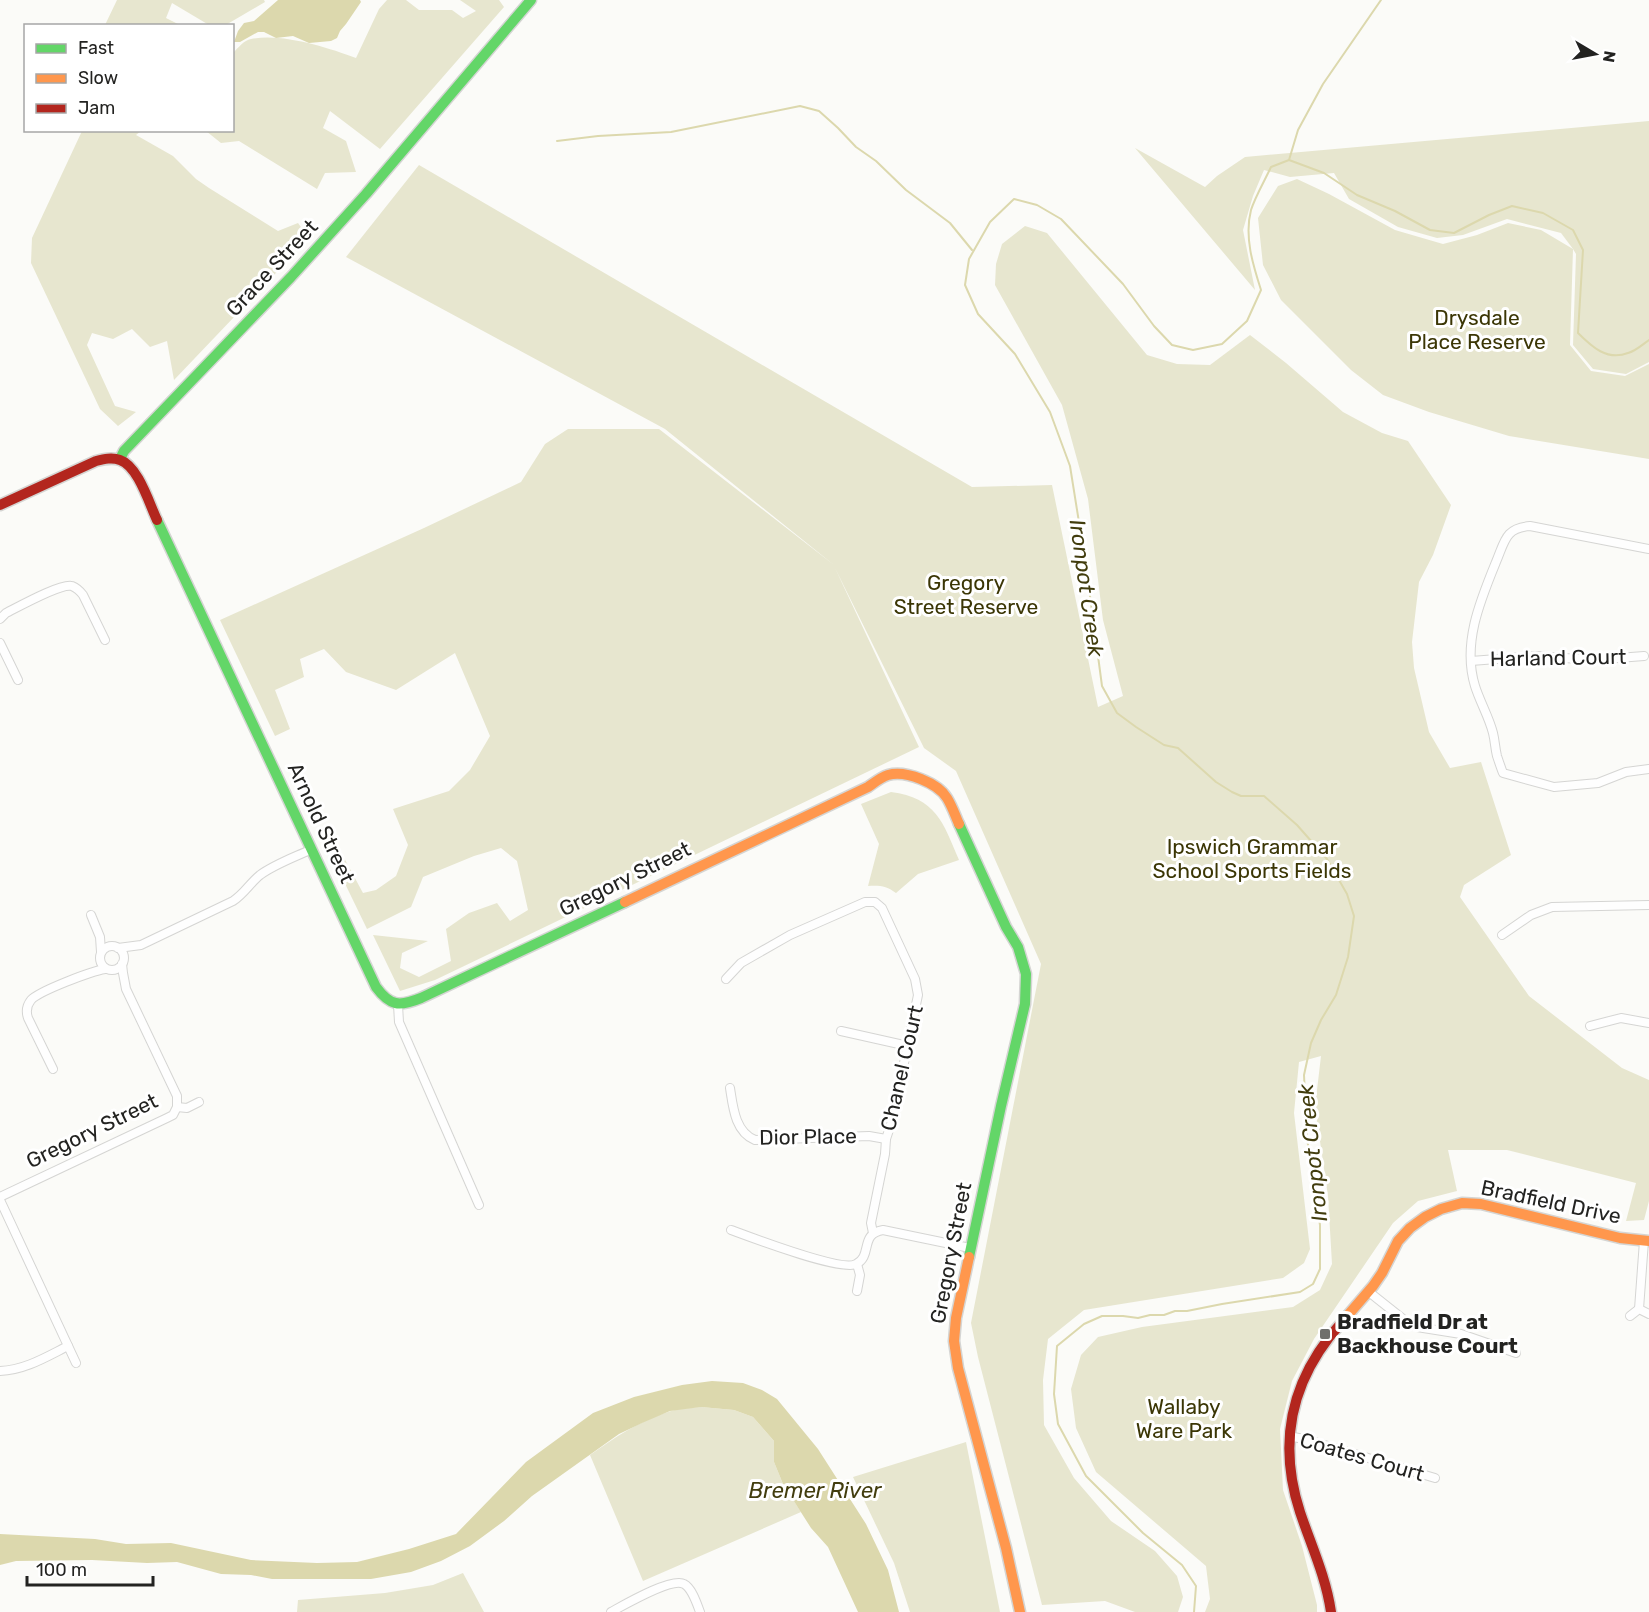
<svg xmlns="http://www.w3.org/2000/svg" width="1649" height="1612" viewBox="0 0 1649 1612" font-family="Rubik,sans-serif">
	<rect width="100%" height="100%" fill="#fbfbf8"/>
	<g fill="#e7e6cf">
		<polygon points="117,0 264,0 265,2 224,26 209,25 172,3 166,18 180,25 105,25"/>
		<path d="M387,0H406L419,10H452L463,18L476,11L460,0H499L504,7L380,149L330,111L323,128L346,141L356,172L325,173L317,189L239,141L221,143L206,131L232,130L233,53C238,48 244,40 251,39C282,33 326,47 356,58L379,9Z"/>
		<polygon points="1649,121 1649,362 1626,374 1593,369 1573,345 1576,254 1573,249 1570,345 1591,371 1625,376 1649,364 1649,459 1509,436 1429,412 1383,395 1351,370 1281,300 1263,265 1258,218 1278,186 1297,179 1329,194 1395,230 1443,244 1477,235 1508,223 1541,230 1573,249 1561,233 1507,219 1463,235 1437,238 1398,227 1349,199 1334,173 1290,177 1264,170 1253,196 1243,230 1255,290 1135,148 1205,187 1217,176 1245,157"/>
		<polygon points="82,131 141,131 136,135 173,156 196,179 209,188 278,231 298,223 306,234 294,254 174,380 167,341 150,347 132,329 113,339 92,333 87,345 115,406 136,412 118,426 100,409 31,263 32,238"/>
		<polygon points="419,165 972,487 1052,485 1098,707 1123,696 1103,620 1088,499 1062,405 995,285 996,264 1002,244 1025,226 1047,233 1147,355 1177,364 1210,365 1250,335 1286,363 1343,412 1382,433 1408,441 1451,505 1433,555 1419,582 1412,642 1414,668 1429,732 1450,768 1481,762 1511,855 1464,885 1460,897 1529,996 1622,1068 1649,1080 1649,1201 1644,1220 1626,1221 1636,1183 1507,1150 1448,1150 1457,1191 1418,1201 1393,1223 1314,1339 1292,1381 1280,1429 1283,1490 1302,1546 1317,1605 1317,1612 1205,1612 1210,1599 1206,1566 1096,1472 1076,1428 1071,1389 1081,1355 1098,1337 1142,1327 1293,1307 1320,1290 1332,1264 1328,1196 1315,1107 1321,1056 1299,1062 1294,1113 1310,1249 1304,1263 1283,1278 1084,1310 1048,1339 1043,1380 1044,1425 1074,1478 1111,1521 1155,1551 1177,1576 1183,1597 1178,1612 1135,1612 1105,1601 1042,1605 978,1357 971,1323 1041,964 956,771 924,748 835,568 919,747 435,980 400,991 373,935 428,941 402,953 400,968 419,977 451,961 446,929 469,913 497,903 510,921 528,910 517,861 501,848 474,856 423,877 411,907 367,929 334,861 343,856 363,893 376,890 396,876 408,845 393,809 449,791 470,770 490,736 455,653 396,690 346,672 324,649 300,659 304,677 275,690 290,729 275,736 220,620 424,528 521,482 545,444 568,429 659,429 834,565 665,429 346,257"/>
		<path d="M891,792C936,798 943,822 959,860L918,874L896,893C887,886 879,885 868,886L879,844L861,804Z"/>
		<path d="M701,1407L734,1410L753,1417L774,1441V1462L783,1484L801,1512L643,1581L590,1455C614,1438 639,1421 668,1412C678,1408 690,1408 701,1407Z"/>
		<polygon points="966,1442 1000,1612 910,1612 894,1563 853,1477"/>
		<polygon points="463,1573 484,1612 297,1612 298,1600 385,1593 433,1585"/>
	</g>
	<g fill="#dcd8ad">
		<polygon points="278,0 360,0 361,2 346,24 340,31 337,38 331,41 309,43 293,36 276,38 264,32 258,32 240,42 234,42 238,31 244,23 254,21"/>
		<polygon points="712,1381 743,1383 762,1390 777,1399 818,1449 866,1524 888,1570 899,1612 858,1612 828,1547 811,1528 783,1484 774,1462 774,1441 753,1417 734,1410 701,1407 670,1411 642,1423 619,1434 532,1496 504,1521 470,1546 441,1561 411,1572 371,1579 272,1579 251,1575 221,1574 177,1562 147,1563 92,1560 16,1561 0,1565 0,1534 95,1539 126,1544 171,1543 251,1560 317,1563 357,1562 409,1549 456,1534 526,1462 593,1413 634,1397 682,1385"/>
	</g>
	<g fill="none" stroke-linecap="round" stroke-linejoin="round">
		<g stroke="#dcd8ad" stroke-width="2">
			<polyline points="557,141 598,136 671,132 800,106 819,111 838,128 856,147 876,161 906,190 950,223 972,250"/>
			<polyline points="1289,160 1298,130 1323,84 1381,0"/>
			<path d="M1194,1612L1196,1586L1182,1565L1143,1533L1086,1476L1058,1424L1054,1394L1057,1346L1084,1324L1102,1316H1123L1138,1318L1150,1315H1164L1175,1311H1187L1222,1304L1300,1292L1313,1284L1320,1269V1225L1307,1138L1304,1075L1311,1043L1321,1020L1336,995L1348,957L1354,916L1347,894L1327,859L1297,825L1264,796H1241L1232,792L1216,782L1178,748L1164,745L1136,727L1117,713L1102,686L1086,566L1070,466L1050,412L1015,354L978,314L965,285L969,259L990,222L1014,199L1037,205L1061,219L1123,284L1154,326L1172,345L1193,350L1222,344L1247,321L1261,290C1253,265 1244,237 1251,210C1255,197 1265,180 1271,167L1289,160L1324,173L1357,195L1395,211L1430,230L1454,233L1489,215L1512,206L1543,213L1573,230L1583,250L1578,333C1592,347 1607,361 1628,353C1636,351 1643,344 1649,340"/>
		</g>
		<defs>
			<g id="street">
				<path d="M1649,549L1530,526C1505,528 1505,541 1496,562C1480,601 1462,644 1475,686C1480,702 1489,717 1493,733C1495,741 1495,748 1497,756C1499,762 1501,768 1503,773L1554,787L1598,783L1626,772L1649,769"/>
				<path d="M0,619L6,613C18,607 61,583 72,586C77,588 80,591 83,595L105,640"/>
				<polyline points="0,643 18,680"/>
				<polyline points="1471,661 1537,656 1592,660 1644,656"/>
				<polyline points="91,915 100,937 101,952"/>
				<polyline points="1502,935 1531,915 1552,907 1649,905"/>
				<circle cx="112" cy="958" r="12"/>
				<path d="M118,948L141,945L233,901C244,894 250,883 260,875C275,864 295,857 312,849"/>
				<polyline points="122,964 123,973 126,989 177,1096 177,1107"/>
				<polyline points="726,979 741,963 790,935 865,902 875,902 882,908 915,979 918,995 892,1121 886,1139 885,1154 871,1223 873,1233"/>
				<polyline points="398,1005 399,1022 479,1205"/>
				<polyline points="1590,1026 1621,1018 1649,1023"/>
				<polyline points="841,1031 908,1046"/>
				<path d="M53,1069L28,1018C26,1012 27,1005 31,1000C39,991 92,971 105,969"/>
				<path d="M730,1088C733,1107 735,1132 755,1140L869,1136L886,1139"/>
				<polyline points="177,1107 187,1108 199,1102"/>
				<polyline points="0,1197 167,1118 173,1115 177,1107"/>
				<polyline points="0,1200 76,1363"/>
				<path d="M731,1230C750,1237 842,1272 856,1264C873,1256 859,1234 883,1230L970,1248"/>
				<polyline points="857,1264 860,1275 857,1291"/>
				<polyline points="1369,1292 1408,1323 1417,1327 1461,1334 1516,1353"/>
				<polyline points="1639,1309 1644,1241"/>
				<polyline points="1630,1316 1639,1309 1649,1314"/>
				<path d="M0,1371C25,1370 46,1357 68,1346"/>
				<polyline points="1289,1436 1308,1440 1435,1478"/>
				<path d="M611,1612C624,1605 672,1577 684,1584C692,1588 697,1604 700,1612"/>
			</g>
			<g id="fast">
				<polyline points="120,459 124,451 291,277 366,194 531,0"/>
				<path d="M157,520L376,987C390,1006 399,1007 421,998L625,902"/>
				<polyline points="959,824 1006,927 1018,947 1026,974 1025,1004 1001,1106 969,1257"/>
			</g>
			<g id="slow">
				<path d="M625,902L868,787C874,783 881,777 888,775C906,770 938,783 947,798C952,806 955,815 959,824"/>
				<polyline points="969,1257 956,1318 954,1341 958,1368 1006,1548 1020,1612"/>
				<polyline points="1342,1322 1373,1286 1382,1273 1398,1241 1410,1228 1425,1217 1441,1209 1462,1203 1481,1204 1620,1238 1649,1241"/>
			</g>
			<g id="jam">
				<path d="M0,505L96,461C104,459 112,457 120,460C138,466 149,503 157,520"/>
				<path d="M1331,1612C1326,1577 1311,1545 1300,1512C1277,1441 1292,1377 1342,1322"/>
			</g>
		</defs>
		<use href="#street" stroke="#d5d5d3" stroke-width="10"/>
		<use href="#fast" stroke="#d5d5d3" stroke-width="13"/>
		<use href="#slow" stroke="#d5d5d3" stroke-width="13"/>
		<use href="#jam" stroke="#d5d5d3" stroke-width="13"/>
		<use href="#street" stroke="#fefefe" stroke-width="8"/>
		<use href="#fast" stroke="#63d668" stroke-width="10"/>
		<use href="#slow" stroke="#ff974d" stroke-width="10"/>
		<use href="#jam" stroke="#b3261e" stroke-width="10"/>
	</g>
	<rect fill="#6f6f6c" stroke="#fff" stroke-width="2" x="1319" y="1328" width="12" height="12" rx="3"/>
	<g text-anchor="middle" stroke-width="6" stroke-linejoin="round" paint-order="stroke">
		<g font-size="21" fill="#232321" stroke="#fff">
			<text transform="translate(272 268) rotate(-47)" y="7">Grace Street</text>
			<text transform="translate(1558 658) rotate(-1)" y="7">Harland Court</text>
			<text transform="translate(321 823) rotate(65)" y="7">Arnold Street</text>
			<text transform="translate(625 879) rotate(-26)" y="7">Gregory Street</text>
			<text transform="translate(902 1068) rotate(-77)" y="7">Chanel Court</text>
			<text transform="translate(92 1131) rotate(-26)" y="7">Gregory Street</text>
			<text transform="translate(808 1137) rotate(-1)" y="7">Dior Place</text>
			<text transform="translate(1551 1202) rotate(12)" y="7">Bradfield Drive</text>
			<text transform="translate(951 1253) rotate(-79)" y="7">Gregory Street</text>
			<text transform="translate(1362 1457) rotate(16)" y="7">Coates Court</text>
		</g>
		<g font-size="21" fill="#3b3605" stroke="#fff">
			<text x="1477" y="325">Drysdale<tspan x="1477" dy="24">Place Reserve</tspan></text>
			<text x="966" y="590">Gregory<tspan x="966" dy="24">Street Reserve</tspan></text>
			<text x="1252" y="854">Ipswich Grammar<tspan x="1252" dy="24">School Sports Fields</tspan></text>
			<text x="1184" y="1414">Wallaby<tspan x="1184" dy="24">Ware Park</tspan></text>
		</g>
		<g font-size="21" font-weight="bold" fill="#232321" stroke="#fff" text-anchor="start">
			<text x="1337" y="1329">Bradfield Dr at<tspan x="1337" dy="24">Backhouse Court</tspan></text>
		</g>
		<g font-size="22" font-style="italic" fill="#423d0e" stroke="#fff">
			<text transform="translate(1087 588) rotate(82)" y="8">Ironpot Creek</text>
			<text transform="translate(1312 1153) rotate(-96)" y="8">Ironpot Creek</text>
			<text x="815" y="1498">Bremer River</text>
		</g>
	</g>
	<rect x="24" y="24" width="210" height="108" fill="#ffffff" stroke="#a7a7a6" stroke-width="1.5"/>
	<rect x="36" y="44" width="30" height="9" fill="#63d668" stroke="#a7a7a6" stroke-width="1.5"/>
	<text x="78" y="54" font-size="18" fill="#232321">Fast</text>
	<rect x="36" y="74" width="30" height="9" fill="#ff974d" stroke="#a7a7a6" stroke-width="1.5"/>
	<text x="78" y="84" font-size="18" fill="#232321">Slow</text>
	<rect x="36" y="104" width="30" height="9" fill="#b3261e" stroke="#a7a7a6" stroke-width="1.5"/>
	<text x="78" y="114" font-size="18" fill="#232321">Jam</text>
	<g transform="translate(1595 54) rotate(100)" stroke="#ffffff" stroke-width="4.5" paint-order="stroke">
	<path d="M0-4.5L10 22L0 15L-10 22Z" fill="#232321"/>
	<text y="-9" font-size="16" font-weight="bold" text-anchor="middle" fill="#232321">N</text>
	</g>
	<path d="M27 1576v9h126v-9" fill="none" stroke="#232321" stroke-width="3"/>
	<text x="36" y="1576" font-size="18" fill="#232321" stroke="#ffffff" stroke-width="4.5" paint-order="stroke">100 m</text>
</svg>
